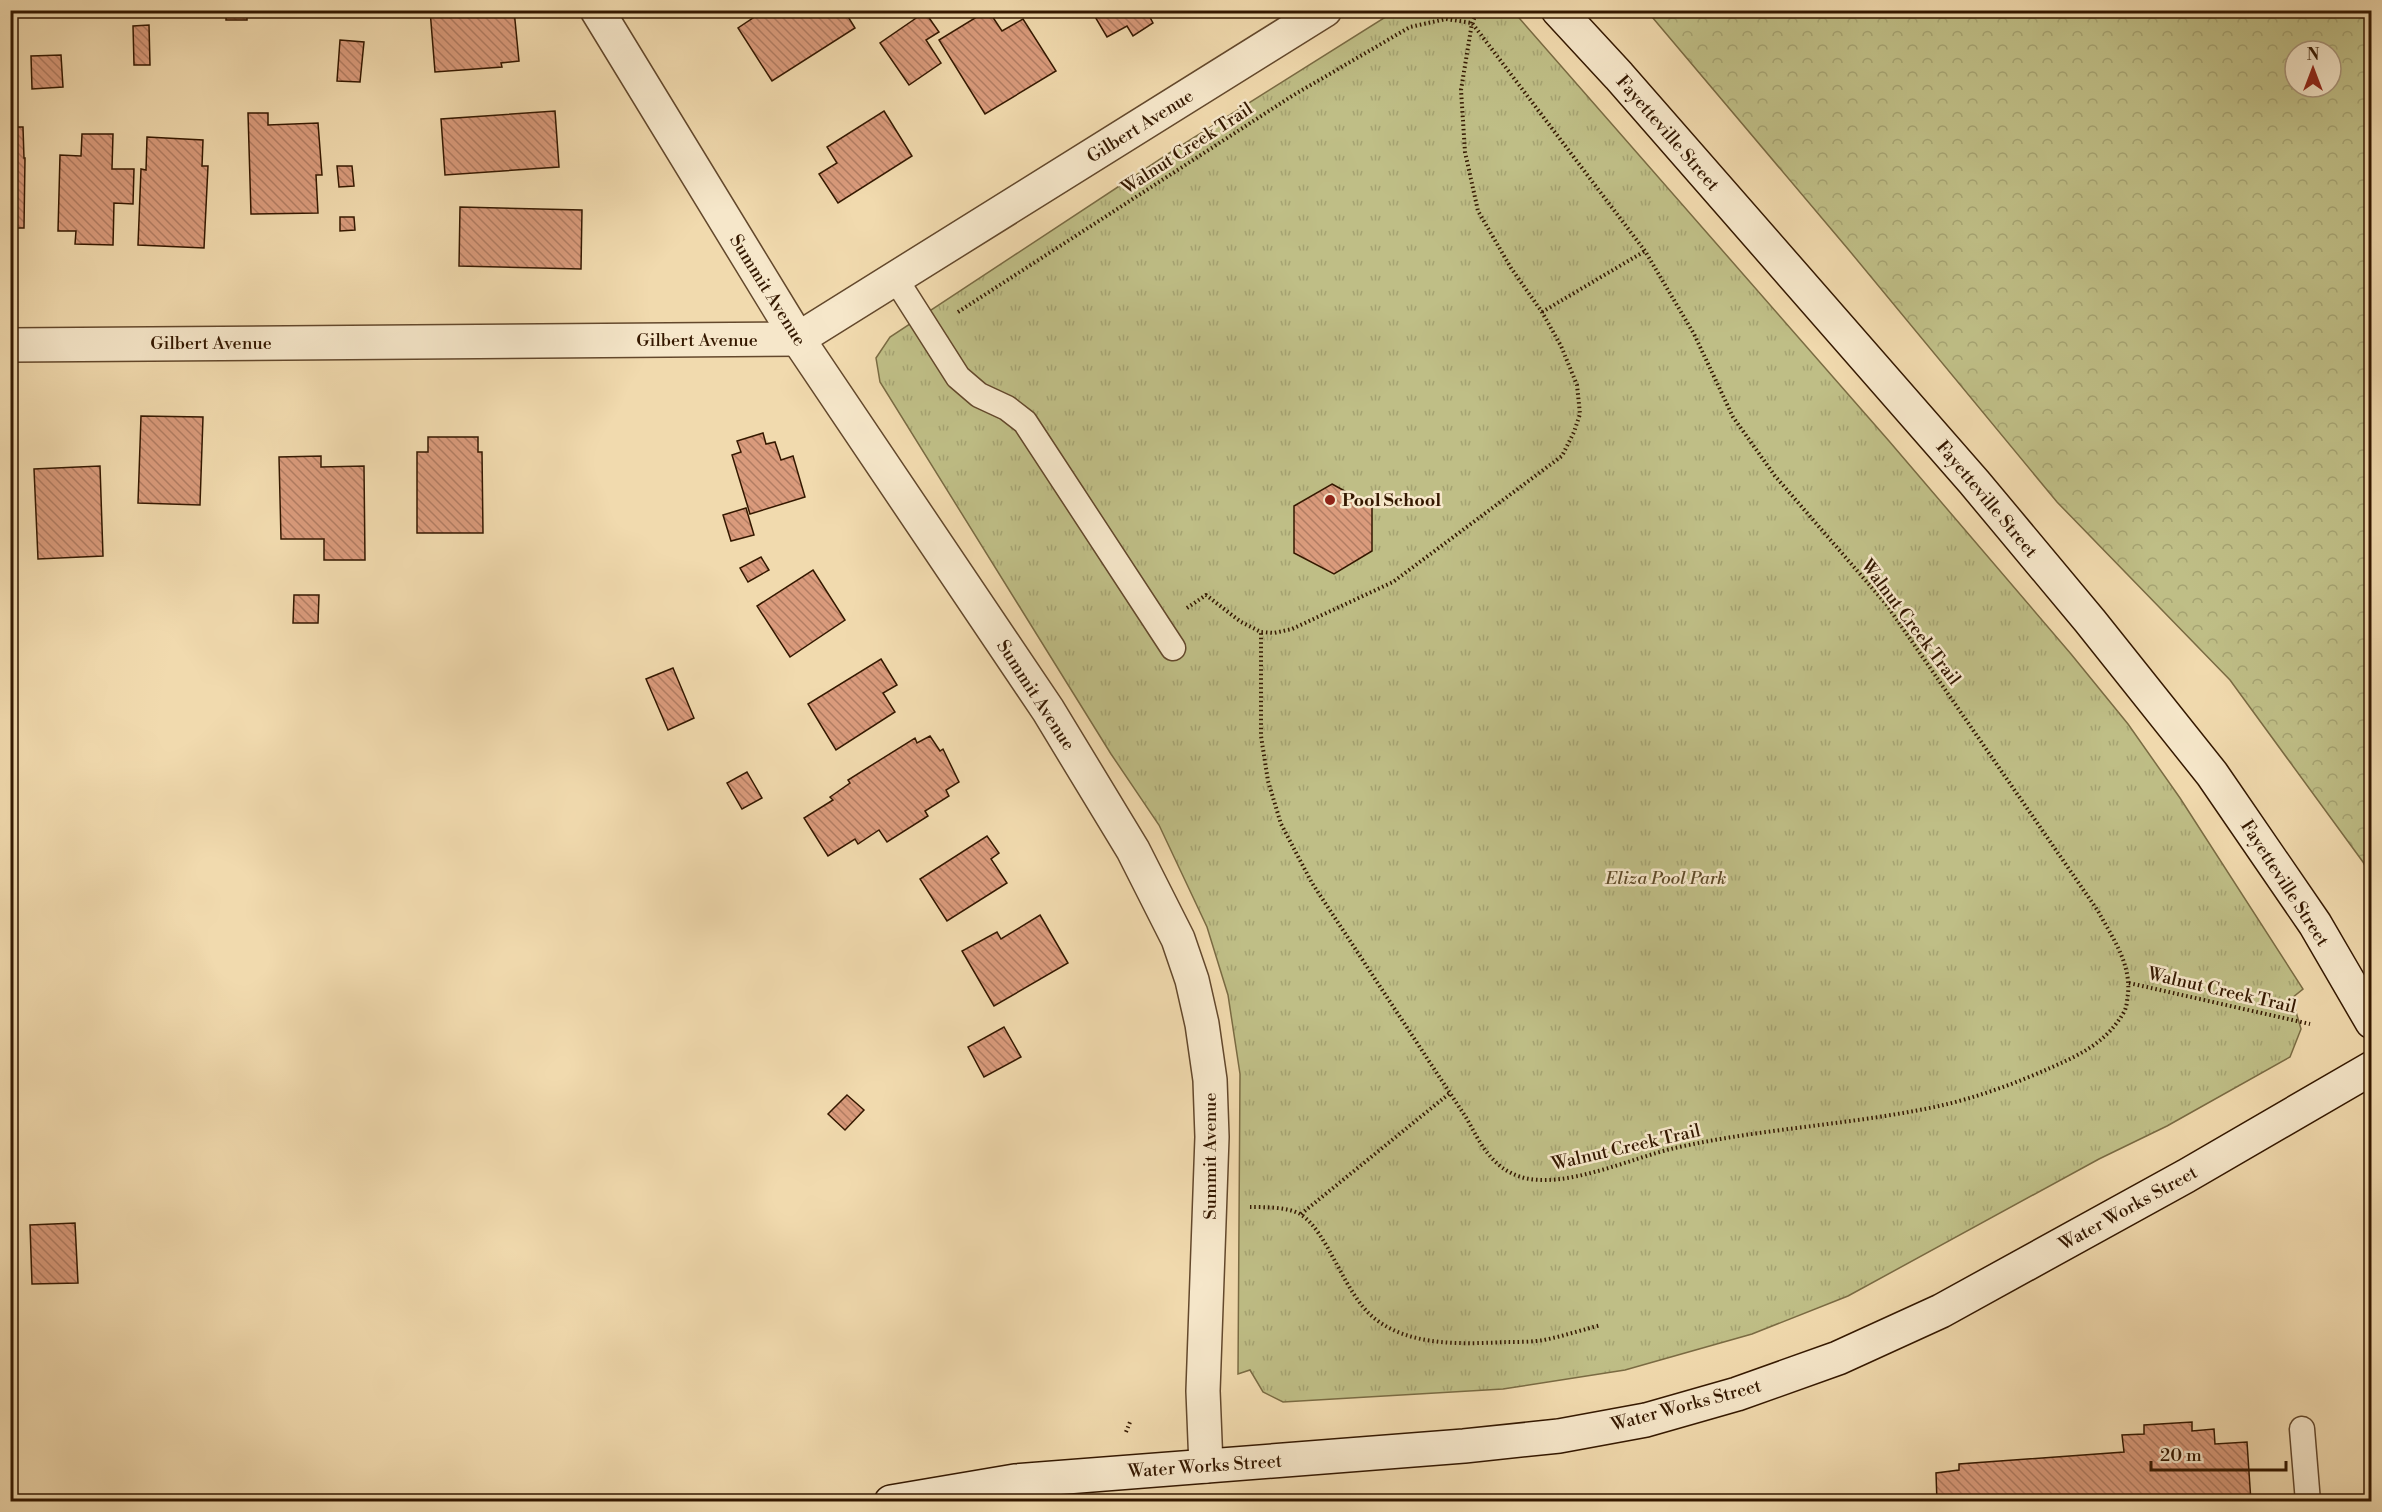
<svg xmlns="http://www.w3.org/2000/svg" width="2382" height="1512" viewBox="0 0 2382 1512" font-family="'Libre Bodoni',serif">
	<defs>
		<pattern id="forest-crowns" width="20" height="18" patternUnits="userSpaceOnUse" patternTransform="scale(1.5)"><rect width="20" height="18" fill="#bfbe86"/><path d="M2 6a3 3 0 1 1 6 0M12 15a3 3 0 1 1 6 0" fill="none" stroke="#a5a372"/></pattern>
		<pattern id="park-tufts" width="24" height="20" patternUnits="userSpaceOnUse" patternTransform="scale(1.5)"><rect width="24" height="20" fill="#bfbe86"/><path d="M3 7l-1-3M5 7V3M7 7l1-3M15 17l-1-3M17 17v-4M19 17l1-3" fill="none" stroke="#a5a372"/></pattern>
		<pattern id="building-back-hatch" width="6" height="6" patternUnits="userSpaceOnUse" patternTransform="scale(1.5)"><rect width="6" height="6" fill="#da9b7c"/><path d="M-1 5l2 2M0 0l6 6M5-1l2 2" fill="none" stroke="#b27d63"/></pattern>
	</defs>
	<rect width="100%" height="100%" fill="#f1daae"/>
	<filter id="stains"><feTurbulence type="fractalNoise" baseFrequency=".00333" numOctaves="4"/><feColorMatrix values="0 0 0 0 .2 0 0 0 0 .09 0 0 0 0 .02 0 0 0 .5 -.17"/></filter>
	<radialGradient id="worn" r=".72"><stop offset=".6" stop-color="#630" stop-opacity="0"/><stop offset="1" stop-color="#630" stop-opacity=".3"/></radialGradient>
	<path fill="url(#forest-crowns)" stroke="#7a6b43" stroke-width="1.5" fill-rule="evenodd" d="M1647,11H2371V878L2363,862L2230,680L2057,502L1848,249ZM2295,51H2331V87H2295Z"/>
	<polygon fill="url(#park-tufts)" stroke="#7a6b43" stroke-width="1.5" points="1395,11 1513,11 1889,441 2071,654 2128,724 2180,798 2303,989 2292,998 2301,1029 2290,1057 2167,1126 2099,1159 1848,1296 1752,1334 1625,1370 1503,1389 1283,1402 1263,1392 1250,1370 1238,1374 1240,1074 1228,995 1207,927 1159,825 1111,754 880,382 876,358 890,337 1171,152"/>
	<g fill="url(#building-back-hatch)" stroke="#341800" stroke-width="1.5">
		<rect x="226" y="10" width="21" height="10"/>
		<polygon points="430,10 514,10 519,61 501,63 502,67 435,72"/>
		<polygon points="765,10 844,10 855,28 772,81 738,28"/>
		<polygon points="988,10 1002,31 1023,19 1056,71 985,114 939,40"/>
		<polygon points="1091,10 1146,10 1153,23 1133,36 1127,26 1107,37"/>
		<polygon points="925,12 939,32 926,40 941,63 909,85 880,43"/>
		<polygon points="149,25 150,65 134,65 133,26"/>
		<polygon points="340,40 364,42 360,82 337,81"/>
		<polygon points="61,55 63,87 32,89 31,56"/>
		<polygon points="555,111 559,167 445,175 441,119"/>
		<polygon points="884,111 912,156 838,203 819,174 837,163 827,147"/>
		<polygon points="248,113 268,113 268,125 318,123 322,175 316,175 318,213 251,214"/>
		<polygon points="10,127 23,127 24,158 25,158 24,228 10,228"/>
		<polygon points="82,134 113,134 112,169 134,169 133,204 114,203 113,245 75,244 76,231 58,231 60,155 81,156"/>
		<polygon points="147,137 203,140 202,166 208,166 204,248 138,245 141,169 146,170"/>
		<polygon points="337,166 352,166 354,186 339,187"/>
		<polygon points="460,207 582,210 581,269 459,266"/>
		<polygon points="340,217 354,217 355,230 340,231"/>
		<polygon points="141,416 203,417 200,505 138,503"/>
		<polygon points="763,433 766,444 775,442 781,460 793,456 805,497 750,514 732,455 741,452 737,441"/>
		<polygon points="428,437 478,437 478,452 482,452 483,533 417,533 417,452 428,452"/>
		<polygon points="321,456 321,467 364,466 365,560 324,560 324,539 281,539 279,457"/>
		<polygon points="100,466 103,556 38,559 34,469"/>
		<polygon points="1332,484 1372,506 1372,551 1334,574 1294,553 1294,506"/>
		<polygon points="746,508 754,535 731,541 723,515"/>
		<polygon points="761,557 769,570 748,582 740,568"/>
		<polygon points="813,570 845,620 790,657 757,606"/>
		<polygon points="294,595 319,595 318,623 293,623"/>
		<polygon points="881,659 897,685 883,693 895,712 836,750 808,704"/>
		<polygon points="673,668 694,718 668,730 646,679"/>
		<polygon points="930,736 940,751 943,749 959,782 946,790 949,796 925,811 928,816 887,842 879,830 858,844 855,839 828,856 804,818 833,800 830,797 850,783 848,780 915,738 917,743"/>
		<polygon points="747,772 762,798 742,809 727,783"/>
		<polygon points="987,836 999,853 991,859 1007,883 947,921 920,879"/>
		<polygon points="1040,915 1068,963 994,1006 962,951 997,932 1001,939"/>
		<polygon points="1004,1027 1021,1057 984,1077 968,1047"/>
		<polygon points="847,1095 864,1110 845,1130 828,1114"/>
		<polygon points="75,1223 78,1283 32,1284 30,1225"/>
		<polygon points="2192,1422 2192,1431 2214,1429 2215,1444 2247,1442 2251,1502 1937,1502 1936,1473 1959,1470 1959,1464 2124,1452 2122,1435 2144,1434 2144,1425"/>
	</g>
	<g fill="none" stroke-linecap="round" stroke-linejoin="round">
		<defs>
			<g id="lane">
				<polyline points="895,278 958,377 979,395 1007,408 1025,422 1173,648"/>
				<polyline points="2302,1429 2308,1502"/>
			</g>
			<g id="street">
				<polyline points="597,10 798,339 1048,710 1133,850 1178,939 1192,980 1202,1024 1210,1080 1212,1137 1203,1391 1206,1466"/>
				<polyline points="10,345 798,339 1325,10"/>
			</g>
			<g id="secondary">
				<polyline points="1558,10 1619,76 1974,482 2090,621 2212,774 2315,924 2372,1022"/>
				<polyline points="891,1502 1015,1481 1464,1446 1559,1436 1646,1420 1737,1394 1838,1358 1941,1311 2186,1176 2372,1068"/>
			</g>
		</defs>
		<use href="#lane" stroke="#63482c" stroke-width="27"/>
		<use href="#street" stroke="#63482c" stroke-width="36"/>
		<use href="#secondary" stroke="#341800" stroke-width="36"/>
		<g stroke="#341800" stroke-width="4" stroke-dasharray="1.5 3" stroke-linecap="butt">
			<path d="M958,312L1292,96L1410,27L1446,19L1472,23L1645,251L1694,334L1733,417L1775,476L1886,604L2098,911C2112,937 2131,963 2128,994C2127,1000 2127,1007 2124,1012C2107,1042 2080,1055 2050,1068C2017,1083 1975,1098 1939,1106C1852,1125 1762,1128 1675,1148C1631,1158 1564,1190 1521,1177C1492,1168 1480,1143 1467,1119L1312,883L1281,824L1268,781L1261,736V632"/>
			<polyline points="1542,312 1645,251"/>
			<polyline points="1187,608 1206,595 1241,622 1261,632 1274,633 1292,629 1393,582 1562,456 1574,432 1580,414 1577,385 1561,346 1542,312 1511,268 1478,211 1465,152 1461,90 1472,23 1478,10"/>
			<polyline points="2129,983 2310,1024"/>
			<path d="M1250,1207C1265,1207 1288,1207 1300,1214C1328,1231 1344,1294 1374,1318C1410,1347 1463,1344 1507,1342C1519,1342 1532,1342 1544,1340C1563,1336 1582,1330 1601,1325"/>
			<polyline points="1301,1214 1450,1093"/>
			<polyline points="1126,1432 1130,1422"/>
		</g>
		<use href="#lane" stroke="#f6e7ca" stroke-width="24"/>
		<use href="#street" stroke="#f6e7ca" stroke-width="33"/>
		<use href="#secondary" stroke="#f6e7ca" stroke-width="33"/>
	</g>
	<circle fill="#8f2418" stroke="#f6e7ca" stroke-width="2" cx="1330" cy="500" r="6"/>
	<g text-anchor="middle" stroke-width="5" stroke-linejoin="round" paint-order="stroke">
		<g font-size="18" fill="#341800" stroke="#f6e7ca">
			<text transform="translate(1140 126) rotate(-32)" y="6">Gilbert Avenue</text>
			<text transform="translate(1668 133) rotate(49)" y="6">Fayetteville Street</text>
			<text transform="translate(1187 148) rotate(-33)" y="6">Walnut Creek Trail</text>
			<text transform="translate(768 290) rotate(58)" y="6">Summit Avenue</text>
			<text x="697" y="346">Gilbert Avenue</text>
			<text x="211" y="349">Gilbert Avenue</text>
			<text transform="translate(1987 499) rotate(50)" y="6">Fayetteville Street</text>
			<text transform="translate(1911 622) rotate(53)" y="6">Walnut Creek Trail</text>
			<text transform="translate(1036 695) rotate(57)" y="6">Summit Avenue</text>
			<text transform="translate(2285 883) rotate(57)" y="6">Fayetteville Street</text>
			<text transform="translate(2222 990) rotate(13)" y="6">Walnut Creek Trail</text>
			<text transform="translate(1626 1147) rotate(-13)" y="6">Walnut Creek Trail</text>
			<text transform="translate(1210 1156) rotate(-90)" y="6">Summit Avenue</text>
			<text transform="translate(2128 1208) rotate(-29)" y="6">Water Works Street</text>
			<text transform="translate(1686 1405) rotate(-15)" y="6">Water Works Street</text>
			<text transform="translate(1205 1466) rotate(-4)" y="6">Water Works Street</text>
		</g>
		<g font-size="18" font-weight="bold" fill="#341800" stroke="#f6e7ca" text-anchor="start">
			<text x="1342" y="506">Pool School</text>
		</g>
		<g font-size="18" font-style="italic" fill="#5e4a28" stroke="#f6e7ca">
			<text x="1666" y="884">Eliza Pool Park</text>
		</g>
	</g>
	<rect width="2382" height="1512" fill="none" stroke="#f1daae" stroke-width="36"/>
	<rect x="12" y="12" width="2358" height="1488" fill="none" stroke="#341800" stroke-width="3"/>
	<rect x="18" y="18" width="2346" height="1476" fill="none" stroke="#341800" stroke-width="1.5"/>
	<g transform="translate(2313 69)"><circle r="28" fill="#f6e7ca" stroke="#a89479" stroke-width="1.5"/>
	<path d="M0-4.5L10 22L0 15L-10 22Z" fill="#8f2418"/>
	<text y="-9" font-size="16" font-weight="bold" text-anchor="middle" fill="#341800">N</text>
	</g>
	<path d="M2151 1461v9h135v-9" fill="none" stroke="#341800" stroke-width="3"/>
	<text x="2160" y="1461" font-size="18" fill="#341800" stroke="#f6e7ca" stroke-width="4.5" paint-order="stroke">20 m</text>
	<rect width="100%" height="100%" filter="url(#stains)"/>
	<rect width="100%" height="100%" fill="url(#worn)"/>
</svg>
